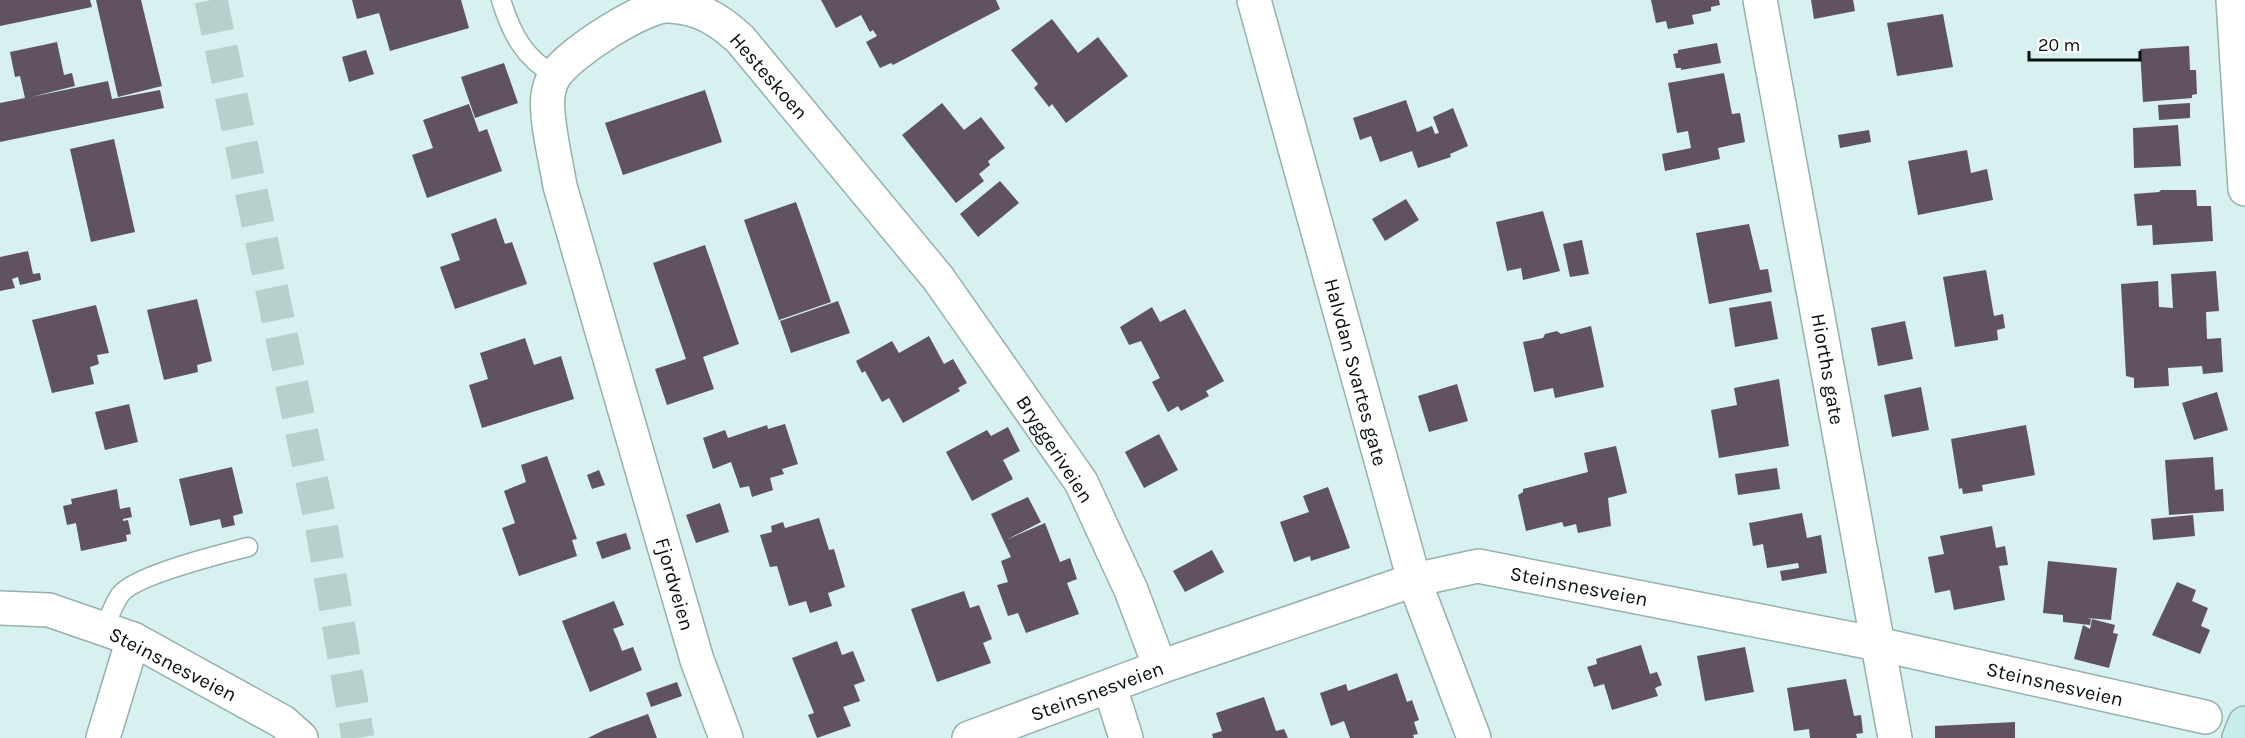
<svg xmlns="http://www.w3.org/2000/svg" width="2245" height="738" viewBox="0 0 2245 738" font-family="Karla,sans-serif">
	<rect width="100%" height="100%" fill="#d6f1ef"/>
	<g fill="#60525f">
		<polygon points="0,0 90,0 92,7 0,26"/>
		<polygon points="96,0 141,0 162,86 118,97"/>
		<polygon points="352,0 461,0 469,28 390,51 379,13 357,19"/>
		<polygon points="821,0 996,0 1000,9 893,65 891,63 880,68 866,42 877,36 873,30 870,32 861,15 836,28"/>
		<polygon points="1651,0 1719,0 1720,5 1711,7 1711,11 1692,15 1694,24 1668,29 1666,21 1656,23"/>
		<polygon points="1811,0 1853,0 1855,11 1814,19"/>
		<polygon points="1943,14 1953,67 1897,76 1887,23"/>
		<polygon points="1052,19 1078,53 1098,37 1128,76 1066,123 1052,104 1049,107 1034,88 1038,84 1011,50"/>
		<polygon points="57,42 64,75 72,73 75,86 31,97 108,81 112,99 160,90 164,108 0,142 0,103 25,98 20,76 15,77 10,52"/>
		<polygon points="1717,43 1721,63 1681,70 1681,68 1676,68 1673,54 1678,53 1678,50"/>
		<polygon points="2189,46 2190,70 2196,70 2197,94 2192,95 2192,98 2143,102 2140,49"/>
		<polygon points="366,50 374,74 349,82 342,57"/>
		<polygon points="504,63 518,103 475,118 461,77"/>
		<polygon points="1724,73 1732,114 1740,113 1745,142 1718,148 1720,159 1665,171 1662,154 1691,148 1688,131 1677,133 1668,83"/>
		<polygon points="705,90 722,142 623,175 605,123"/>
		<polygon points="1406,100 1417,132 1432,126 1435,134 1439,133 1433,117 1453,108 1468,146 1450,154 1451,157 1418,168 1412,151 1380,162 1371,136 1360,140 1353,118"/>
		<polygon points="942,103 964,130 981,117 1005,148 988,161 990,165 979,174 984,181 956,203 902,135"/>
		<polygon points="2190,103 2190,118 2159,120 2158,105"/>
		<polygon points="469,104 479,132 487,129 502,171 427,198 412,155 433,148 423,120"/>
		<polygon points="2178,125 2181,166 2134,168 2133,128"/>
		<polygon points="1869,130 1871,142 1840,148 1838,135"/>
		<polygon points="114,139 135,232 91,242 70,149"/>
		<polygon points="1967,150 1971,173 1987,169 1993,200 1918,215 1908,161"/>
		<polygon points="1000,181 1019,203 978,237 960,214"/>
		<polygon points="2161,190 2196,190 2197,206 2211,206 2213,241 2153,245 2152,225 2137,226 2134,194 2159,192"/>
		<polygon points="1406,199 1419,220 1385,241 1372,219"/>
		<polygon points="796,202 831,302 779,320 744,220"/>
		<polygon points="1543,211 1560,271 1523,280 1521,268 1507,271 1496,222"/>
		<polygon points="496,218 505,244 512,242 527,284 455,309 440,267 460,260 451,234"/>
		<polygon points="1749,224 1760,270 1768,269 1772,292 1709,304 1696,233"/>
		<polygon points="1582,240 1589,274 1570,277 1563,244"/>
		<polygon points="705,245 739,344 703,357 714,389 667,405 655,369 686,359 653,263"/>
		<polygon points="28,251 33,274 40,273 41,280 20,285 18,277 12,279 15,288 0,291 0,257"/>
		<polygon points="1986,270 1994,316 2003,314 2005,328 1997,330 1998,340 1955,347 1943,277"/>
		<polygon points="2216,271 2219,311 2206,312 2207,339 2221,338 2223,372 2203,374 2202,366 2168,368 2169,386 2134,388 2134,378 2126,376 2121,284 2158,281 2159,307 2173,308 2171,274"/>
		<polygon points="197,299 212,361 197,365 198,372 164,380 147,310"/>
		<polygon points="838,301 850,333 791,353 780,321"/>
		<polygon points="1771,301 1778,339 1735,347 1729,308"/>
		<polygon points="96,305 109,353 97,355 99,364 90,367 94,384 52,393 32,320"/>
		<polygon points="1152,307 1160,322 1185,309 1224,381 1206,391 1209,396 1181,411 1178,406 1168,412 1152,382 1160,378 1141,341 1129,345 1120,327"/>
		<polygon points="1905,321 1913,359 1878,366 1871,328"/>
		<polygon points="1591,326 1604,387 1555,398 1553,388 1534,392 1523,342 1543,338 1545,334 1557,331 1561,334"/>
		<polygon points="929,336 944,364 953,359 967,383 958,388 960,391 903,423 889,398 882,402 865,371 862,373 856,361 892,341 899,353"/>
		<polygon points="525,338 534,365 561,356 574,399 482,428 469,385 488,379 480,353"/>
		<polygon points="1779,379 1789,446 1719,458 1711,410 1737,405 1734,388"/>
		<polygon points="1457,384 1468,421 1429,432 1418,396"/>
		<polygon points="1921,387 1929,430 1892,437 1884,395"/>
		<polygon points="2217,392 2228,430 2194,440 2182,403"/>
		<polygon points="129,404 138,442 105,450 95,412"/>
		<polygon points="785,424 798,464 782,469 784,474 770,478 773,490 752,497 749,486 740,488 731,462 713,469 703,438 725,430 728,438 767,425 768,429"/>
		<polygon points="2026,425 2035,475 1982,485 1983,491 1963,494 1962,488 1959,489 1951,439"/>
		<polygon points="1008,427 1020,451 1003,460 1013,479 972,501 946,452 987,430 991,436"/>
		<polygon points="1159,434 1178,470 1144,488 1125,452"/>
		<polygon points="1616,446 1627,493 1608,498 1611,526 1578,533 1576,524 1564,527 1562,522 1526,531 1518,495 1523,492 1523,489 1588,472 1584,453"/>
		<polygon points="547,456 577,539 572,540 577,556 519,576 502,528 515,523 504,491 526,482 521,465"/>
		<polygon points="2213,457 2215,490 2223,489 2224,511 2169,515 2165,460"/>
		<polygon points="232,467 243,513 233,516 235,525 222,528 220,519 190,526 179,479"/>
		<polygon points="1777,468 1780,489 1738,495 1735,474"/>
		<polygon points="599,470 605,485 592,489 587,475"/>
		<polygon points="1328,487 1350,548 1311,561 1310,556 1294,562 1280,522 1309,512 1303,496"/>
		<polygon points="117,489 120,509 130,507 132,517 123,519 123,521 128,520 131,534 126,535 127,541 81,551 76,523 67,525 63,506 72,504 71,499"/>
		<polygon points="1028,497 1041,522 1008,539 1045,523 1060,562 1070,558 1077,579 1067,583 1079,614 1026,633 1018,613 1008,616 997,585 1008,582 1001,561 1011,557 991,514"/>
		<polygon points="720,503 729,532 696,543 686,515"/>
		<polygon points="1802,513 1807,538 1821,535 1827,573 1782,581 1780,571 1799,568 1798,563 1767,568 1763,544 1753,546 1749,523"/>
		<polygon points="2193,515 2195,536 2153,540 2151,519"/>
		<polygon points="819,518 829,550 834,549 845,587 828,593 832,606 810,613 806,601 789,606 777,566 770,567 760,535 772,532 771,526 783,522 785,528"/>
		<polygon points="1992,526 1996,548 2005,546 2008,565 1999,566 2005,600 1954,610 1950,590 1935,593 1928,557 1944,554 1940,536"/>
		<polygon points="626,533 631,549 602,559 596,542"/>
		<polygon points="1212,550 1224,572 1185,592 1173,571"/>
		<polygon points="2048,561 2117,568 2111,620 2087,618 2091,619 2090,625 2063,622 2063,615 2043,613"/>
		<polygon points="2177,582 2196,590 2192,601 2208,608 2201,626 2210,630 2200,654 2152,635"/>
		<polygon points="964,591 970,608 979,605 992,639 983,643 991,663 937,682 911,609"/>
		<polygon points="614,601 624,625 613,629 618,640 622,651 633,647 642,670 590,692 562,621"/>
		<polygon points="2092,619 2115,625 2113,633 2118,634 2109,668 2074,659 2083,625 2090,629"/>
		<polygon points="837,641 842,655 853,651 865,681 854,685 860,701 843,707 851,726 817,738 808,715 814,713 792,658"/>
		<polygon points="1641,645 1650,674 1657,672 1662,685 1655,688 1658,696 1612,710 1604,684 1594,687 1587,667 1597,664 1596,659"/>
		<polygon points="1745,647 1754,692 1705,701 1697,656"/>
		<polygon points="1397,673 1407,702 1412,700 1419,720 1414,722 1418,734 1413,735 1414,738 1350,738 1344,721 1331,726 1320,693 1346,684 1348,691"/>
		<polygon points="1846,679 1854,716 1861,715 1863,733 1856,734 1857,738 1810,738 1809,729 1794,731 1787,688"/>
		<polygon points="677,682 682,696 651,707 646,693"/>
		<polygon points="1264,697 1276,731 1284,729 1288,738 1213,738 1212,734 1222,731 1216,713"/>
		<polygon points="648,714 657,738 588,738 604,730"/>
		<polygon points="2015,722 2015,738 1935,738 1935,726"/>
	</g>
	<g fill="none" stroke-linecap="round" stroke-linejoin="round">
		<polyline stroke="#b7cfcd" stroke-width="33" stroke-dasharray="33 16" stroke-linecap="butt" points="211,0 321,524 358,738"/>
		<defs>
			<g id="lane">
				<path d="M501,0C511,32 524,59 555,75"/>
				<path d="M104,629C109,618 113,605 120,595C134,575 222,554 248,547"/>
			</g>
			<g id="street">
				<polyline points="1254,0 1414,580 1474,738"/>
				<polyline points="1760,0 1895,738"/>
				<polyline points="2233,0 2245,189"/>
				<polyline points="0,608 49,610 133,639 283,722 301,738"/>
				<polyline points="1110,687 1126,738"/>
				<polyline points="103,738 133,639"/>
				<path d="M726,738L697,660L560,186C556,161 545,118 548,95C549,89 552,79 556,74C570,53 644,5 668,6C699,7 718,19 740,39L938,278L1081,482L1131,590L1160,667"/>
				<polyline points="969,738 1160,667 1414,580 1478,566 1878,644 2205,717"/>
			</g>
			<polyline id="secondary" points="2239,738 2245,723"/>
		</defs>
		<use href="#lane" stroke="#96b0ae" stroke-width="21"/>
		<use href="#street" stroke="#96b0ae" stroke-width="36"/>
		<use href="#secondary" stroke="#96b0ae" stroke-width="36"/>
		<use href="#lane" stroke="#fff" stroke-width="18"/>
		<use href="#street" stroke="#fff" stroke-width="33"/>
		<use href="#secondary" stroke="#c8eceb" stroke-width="33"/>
	</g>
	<g text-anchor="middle" stroke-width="6" stroke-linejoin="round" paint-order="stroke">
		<g font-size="20" fill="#050e0d" stroke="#fff">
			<text transform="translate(769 76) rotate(49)" y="7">Hesteskoen</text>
			<text transform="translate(1828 369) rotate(80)" y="7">Hiorths gate</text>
			<text transform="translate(1356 372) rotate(75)" y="7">Halvdan Svartes gate</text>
			<text transform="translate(1055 449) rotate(57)" y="7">Bryggeriveien</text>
			<text transform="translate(675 584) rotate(74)" y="7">Fjordveien</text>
			<text transform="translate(1579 586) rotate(11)" y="7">Steinsnesveien</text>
			<text transform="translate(173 664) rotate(27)" y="7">Steinsnesveien</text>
			<text transform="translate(2055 684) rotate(13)" y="7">Steinsnesveien</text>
			<text transform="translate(1097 691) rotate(-20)" y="7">Steinsnesveien</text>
		</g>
	</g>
	<path d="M2029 51v9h111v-9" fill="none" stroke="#050e0d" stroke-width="3"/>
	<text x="2038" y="51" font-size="18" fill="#050e0d" stroke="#ffffff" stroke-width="4.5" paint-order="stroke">20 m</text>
</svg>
